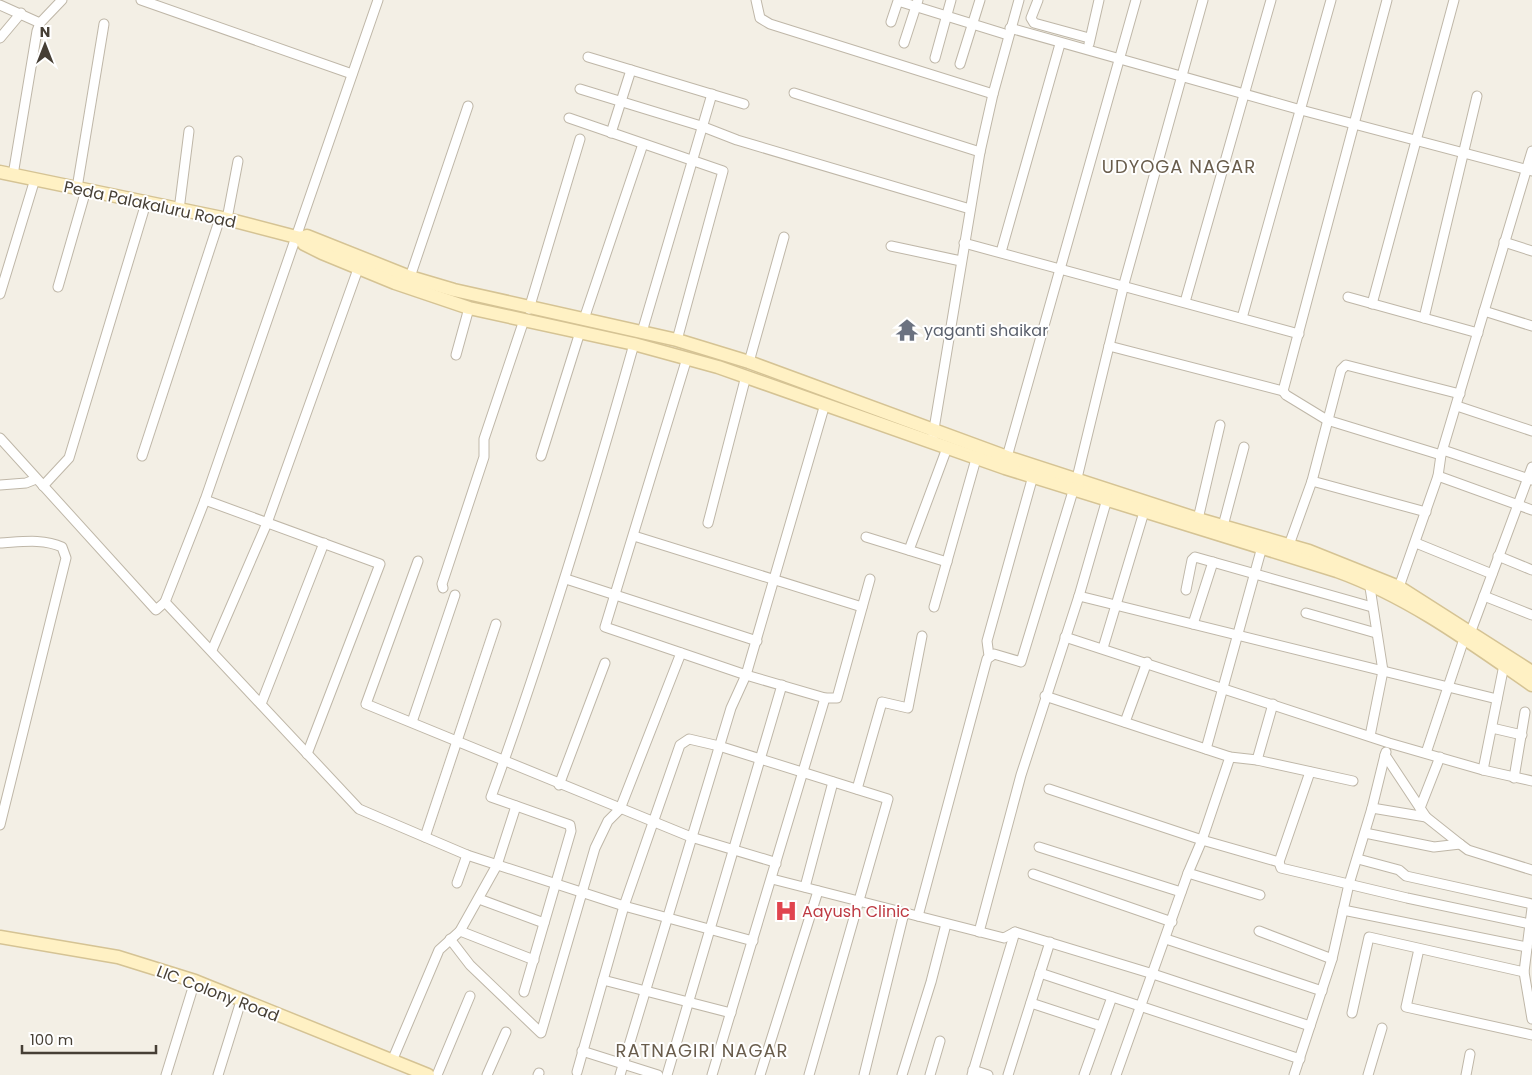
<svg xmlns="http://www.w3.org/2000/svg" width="1532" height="1075" viewBox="0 0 1532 1075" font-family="Poppins,sans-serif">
	<rect width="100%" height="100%" fill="#f3efe5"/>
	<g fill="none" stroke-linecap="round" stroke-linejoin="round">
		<defs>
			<g id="minor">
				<polyline points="141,0 352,74"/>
				<polyline points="756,0 760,18 770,24 993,94"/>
				<polyline points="1038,0 1031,18 1034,23 1089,38"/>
				<polyline points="1387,0 1283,391 1286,395 1327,420 1441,455"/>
				<polyline points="0,5 40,23"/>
				<polyline points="891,22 898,1 1008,35"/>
				<polyline points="1010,28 1301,110 1532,171"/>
				<polyline points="0,38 21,13"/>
				<polyline points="904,43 918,0"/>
				<polyline points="1089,44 1099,0"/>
				<polyline points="588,57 744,104"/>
				<polyline points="935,58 951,0"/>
				<polyline points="960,64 980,0"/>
				<polyline points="580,89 701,126 737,140 970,209"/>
				<polyline points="794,93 980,152"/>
				<polyline points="569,118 723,171 677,340"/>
				<polyline points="611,133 631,70"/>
				<polyline points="13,175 37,31 40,23 62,0"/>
				<polyline points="77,188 104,24"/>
				<polyline points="179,210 189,131"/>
				<polyline points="227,219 238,161"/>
				<polyline points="1504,242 1532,251"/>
				<polyline points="964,243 1299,334"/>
				<polyline points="891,246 961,261"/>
				<polyline points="1001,252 1060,44"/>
				<polyline points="410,277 468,106"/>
				<polyline points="58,287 86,190"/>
				<polyline points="0,294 35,179"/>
				<polyline points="1348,297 1478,333"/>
				<polyline points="1185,302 1271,0"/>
				<polyline points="1372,304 1454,0"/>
				<polyline points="529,309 580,139"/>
				<polyline points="1484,311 1532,326"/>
				<polyline points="1242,318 1331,0"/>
				<polyline points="1424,318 1477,96"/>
				<polyline points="584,319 643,144"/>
				<polyline points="642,332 712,94"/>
				<polyline points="1109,346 1283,391"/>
				<polyline points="456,355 469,308"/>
				<polyline points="687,358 605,627 746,675 825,698 837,698 870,579"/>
				<polyline points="749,362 784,237"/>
				<polyline points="1457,406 1532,431"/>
				<polyline points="933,435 980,152 993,94 1019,0"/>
				<polyline points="0,438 156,610 165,602 359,809 467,855 624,906 753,941"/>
				<polyline points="1443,450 1532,480"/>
				<polyline points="142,456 220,218"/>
				<polyline points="541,456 580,332"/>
				<polyline points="1007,457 1136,0"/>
				<polyline points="1438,476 1532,510"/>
				<polyline points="0,485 26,483 36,479"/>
				<polyline points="43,486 69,458 146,203"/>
				<polyline points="205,500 380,564 307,754"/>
				<polyline points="1426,512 1312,481 1341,370 1346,365 1460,394"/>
				<polyline points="1198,519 1220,425"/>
				<polyline points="708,523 746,376"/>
				<polyline points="1223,526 1244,447"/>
				<polyline points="634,536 862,607"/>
				<polyline points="866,537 947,562"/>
				<path d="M0,543C20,542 43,538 62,547L66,558L0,825"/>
				<polyline points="1416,543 1492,574"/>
				<polyline points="1289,545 1312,481"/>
				<polyline points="909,550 947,448"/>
				<polyline points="1498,556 1532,570"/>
				<polyline points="418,561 366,704 691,837 771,861 776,864"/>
				<polyline points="566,579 757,641"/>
				<polyline points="1369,581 1383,671 1370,736"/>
				<polyline points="1399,587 1438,476 1441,455 1532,151"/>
				<polyline points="443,588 442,584 484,457 484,439 524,320"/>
				<polyline points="1186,590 1192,560 1195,557 1372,607"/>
				<polyline points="1079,596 1497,699"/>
				<polyline points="1484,596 1532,615"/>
				<polyline points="165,602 205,500 378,0"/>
				<polyline points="934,607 976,459"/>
				<polyline points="1306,613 1376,633"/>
				<polyline points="1193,624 1213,562"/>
				<polyline points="1471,631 1532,467"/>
				<polyline points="1065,637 1389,743 1483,770 1532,781"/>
				<polyline points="1103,648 1144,512"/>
				<polyline points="212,650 267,523 358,269"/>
				<polyline points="989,656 987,641 1033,476"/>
				<polyline points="1045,696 1230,757 1257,760 1353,781"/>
				<polyline points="261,704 324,543"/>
				<polyline points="412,722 455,595"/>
				<polyline points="1125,722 1147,662"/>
				<polyline points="1492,728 1522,735"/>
				<polyline points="1206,749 1262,547"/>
				<polyline points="1386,752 1385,755 1426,817 1460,844 1468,850 1532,870"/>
				<polyline points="1426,753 1464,639"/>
				<polyline points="1257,760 1273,704"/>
				<polyline points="1483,770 1504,665"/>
				<polyline points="1310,772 1279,862 1281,868 1407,898 1530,924"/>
				<polyline points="1514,778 1525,712"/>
				<polyline points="559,785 605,663"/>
				<polyline points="857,789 882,702 908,708 922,636"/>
				<polyline points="1049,789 1202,840 1279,862"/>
				<polyline points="1372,808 1426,817"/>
				<polyline points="1420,808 1440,757"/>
				<polyline points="1365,833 1434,847 1460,844"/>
				<polyline points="425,837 496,624"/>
				<polyline points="1039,847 1181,892"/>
				<polyline points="1358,859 1399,870 1406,876 1532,904"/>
				<polyline points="1188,873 1260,895"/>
				<polyline points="1033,874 1172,922"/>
				<polyline points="772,879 1004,938 1015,932 1153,974 1310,1026"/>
				<polyline points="457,883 467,855"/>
				<polyline points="805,887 833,782"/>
				<polyline points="479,899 544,923"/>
				<polyline points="1532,908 1524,972 1532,1019"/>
				<polyline points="1343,910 1527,947"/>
				<polyline points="918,916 987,659 994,654 1021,662 1077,478 1124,284 1203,0"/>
				<polyline points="460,931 534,960"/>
				<polyline points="1259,931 1332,959"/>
				<polyline points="979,932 1021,775 1079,596 1107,499"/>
				<polyline points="450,939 470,965 541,1033 595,848 608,821 620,809 681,653"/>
				<polyline points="1166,939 1322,991"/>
				<polyline points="1419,949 1406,1007 1532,1035"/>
				<polyline points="1040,973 1300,1059"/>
				<polyline points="603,980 731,1013"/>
				<path d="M524,992L571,831L570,825L491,797C545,648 591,497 634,344"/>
				<polyline points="1031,1003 1101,1026"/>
				<polyline points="1352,1013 1369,937 1524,972"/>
				<polyline points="582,1051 658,1075"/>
				<polyline points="392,1061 439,950 460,931 497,865 516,806"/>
				<polyline points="973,1070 988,1075"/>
				<polyline points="577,1072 624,906 680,745 689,739 719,746 888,799 809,1075"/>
				<polyline points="166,1075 195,981"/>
				<polyline points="218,1075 241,1001"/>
				<polyline points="437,1075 470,996"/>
				<polyline points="487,1075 506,1032"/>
				<polyline points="538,1075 539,1073"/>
				<polyline points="620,1075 731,708 746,675 825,404"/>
				<polyline points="667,1075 782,685"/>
				<polyline points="712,1075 825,698"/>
				<polyline points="760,1075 818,891"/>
				<polyline points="864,1075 904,913"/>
				<polyline points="902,1075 931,982 946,924"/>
				<polyline points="930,1075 940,1041"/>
				<polyline points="972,1075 1015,932"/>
				<polyline points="1008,1075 1050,942"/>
				<polyline points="1084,1075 1112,997"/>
				<polyline points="1116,1075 1188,873 1202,840 1230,757"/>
				<polyline points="1294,1075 1332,959 1349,884 1372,808 1385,755"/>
				<polyline points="1368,1075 1382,1028"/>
				<polyline points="1466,1075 1470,1054"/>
			</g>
			<g id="secondary">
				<polyline points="0,172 227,219 300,238 307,236 410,277 454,290 677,340 749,362 1007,457 1198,519 1309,551 1399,587 1532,672"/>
				<path d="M300,238L304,244L322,253L395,283L469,308L634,344L718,367L1005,468L1337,571C1409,597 1470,642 1532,685"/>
				<polyline points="0,937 118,957 195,981 428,1075"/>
			</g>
		</defs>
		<use href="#minor" stroke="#bfb7a8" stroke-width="11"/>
		<use href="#secondary" stroke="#d5c394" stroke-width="15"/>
		<use href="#minor" stroke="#fff" stroke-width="9"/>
		<use href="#secondary" stroke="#fff1c4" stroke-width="12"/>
	</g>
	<defs>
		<symbol id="temple-bare" viewBox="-9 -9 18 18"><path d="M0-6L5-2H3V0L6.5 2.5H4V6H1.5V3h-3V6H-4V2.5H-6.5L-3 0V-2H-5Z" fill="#6b7280" stroke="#fff" stroke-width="2.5" paint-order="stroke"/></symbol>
		<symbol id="hospital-bare" viewBox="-9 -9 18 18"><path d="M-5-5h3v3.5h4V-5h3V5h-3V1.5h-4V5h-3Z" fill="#e0444e" stroke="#fff" stroke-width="2.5" paint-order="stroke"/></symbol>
	</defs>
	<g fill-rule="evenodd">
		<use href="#temple-bare" x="891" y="314" width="32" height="32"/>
		<use href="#hospital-bare" x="770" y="895" width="32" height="32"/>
	</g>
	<g text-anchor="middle" stroke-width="4" stroke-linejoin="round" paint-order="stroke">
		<g font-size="16" fill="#463f35" stroke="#fff">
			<text transform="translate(150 204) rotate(12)" y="6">Peda Palakaluru Road</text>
			<text transform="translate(218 993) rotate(21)" y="6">LIC Colony Road</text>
		</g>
		<g font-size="16" fill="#5b616d" stroke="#fff" text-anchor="start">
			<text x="924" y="336">yaganti shaikar</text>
		</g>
		<g font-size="16" fill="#be3a42" stroke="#fff" text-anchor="start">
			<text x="802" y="917">Aayush Clinic</text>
		</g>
		<g font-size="18" letter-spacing="1" fill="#695d4c" stroke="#fff">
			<text x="1179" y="173">UDYOGA NAGAR</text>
			<text x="702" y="1057">RATNAGIRI NAGAR</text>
		</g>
	</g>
	<g transform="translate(45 45)" stroke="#ffffff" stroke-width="4" paint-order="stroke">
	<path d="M0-4L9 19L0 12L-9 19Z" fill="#463f35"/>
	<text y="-8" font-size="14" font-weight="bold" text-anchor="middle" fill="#463f35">N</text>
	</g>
	<path d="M22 1045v8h134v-8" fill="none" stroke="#463f35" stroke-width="2.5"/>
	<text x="30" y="1045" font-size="15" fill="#463f35" stroke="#ffffff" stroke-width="4" paint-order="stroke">100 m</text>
</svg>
